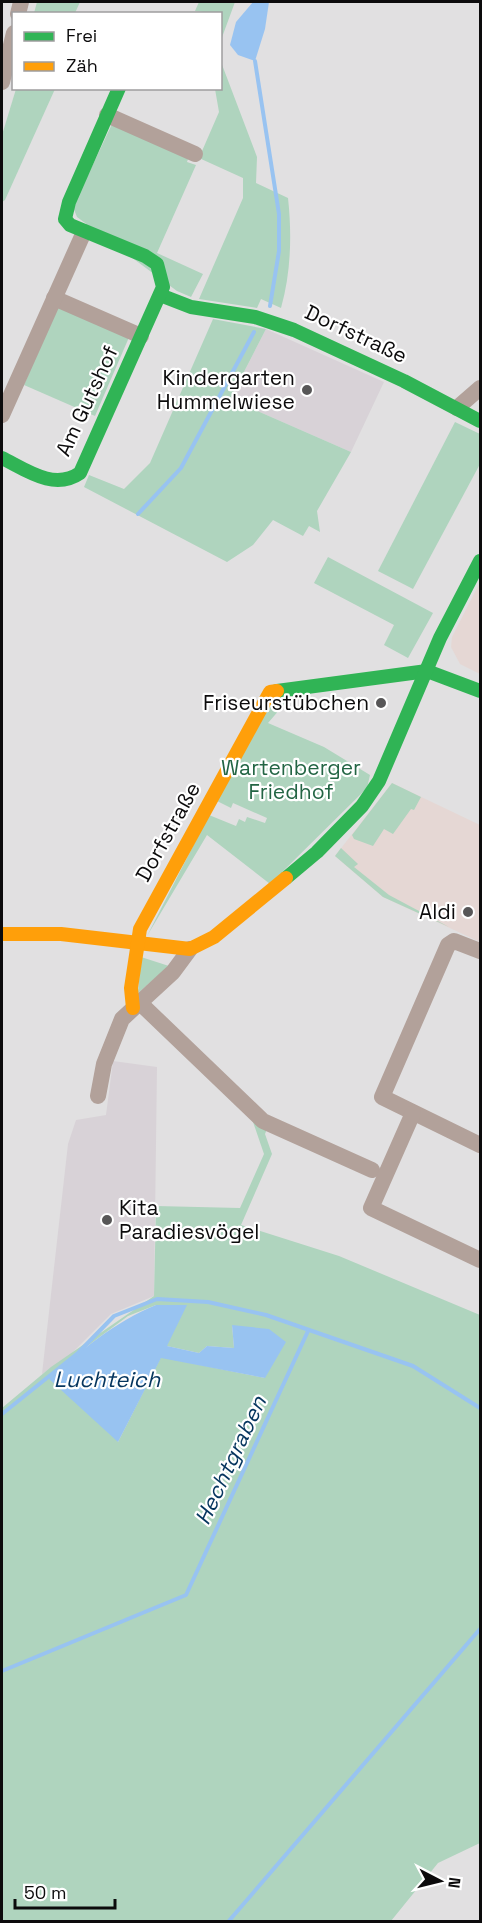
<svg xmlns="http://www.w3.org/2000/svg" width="482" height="1923" viewBox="0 0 482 1923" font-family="'Space Grotesk',sans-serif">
	<rect width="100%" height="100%" fill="#e1e0e1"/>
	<g fill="#e5d7d4">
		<polygon points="480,582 480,674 460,664 451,647 452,637"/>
		<polygon points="392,783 480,825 480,942 383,897 335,856"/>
	</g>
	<g fill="#d8d2d7">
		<polygon points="266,329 384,382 351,452 230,399"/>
		<polygon points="113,1061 157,1067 154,1296 111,1314 69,1356 42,1374 68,1144 76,1120 106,1115"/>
	</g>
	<g fill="#afd4be" fill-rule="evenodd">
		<polygon points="37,2 80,2 75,13 34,13"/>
		<polygon points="199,2 235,2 221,40 220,14 195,11"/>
		<path d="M221,62L257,157L256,183L288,198C292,234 291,273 281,308L261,299L257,308L199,299L243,198V178L199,158L219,112L215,89L220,88Z"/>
		<polygon points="16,89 55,89 5,200 2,202 2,135"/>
		<polygon points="112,124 188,159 187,162 196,165 157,253 203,274 191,297 177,291 77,217 73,207"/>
		<polygon points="57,305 130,335 95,416 24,385"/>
		<polygon points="213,319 266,329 230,399 351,452 317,511 320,532 309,526 303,536 273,520 253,545 227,562 84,487 89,475 124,489 150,463"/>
		<polygon points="455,422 480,434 480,464 413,589 378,571"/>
		<polygon points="328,557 433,613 408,658 384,645 394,625 314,583"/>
		<polygon points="287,696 287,701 268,723 324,747 370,775 367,788 270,884 207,835 147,936 209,815 236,826 239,819 245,822 247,817 265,823 267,818 233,803 231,808 217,801 271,703"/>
		<polygon points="392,783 421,797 414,810 411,809 393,834 384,829 373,846 354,839 352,835"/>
		<polygon points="341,848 358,864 354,867 389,895 449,927 383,897 335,856"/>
		<polygon points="141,957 169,966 138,993"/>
		<path d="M252,1119L267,1129L265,1134L272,1154L241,1225L339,1256L480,1315V1843L438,1863L391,1921L2,1922V1408L51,1367L154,1296L156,1206L240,1208L264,1154ZM156,1305L167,1346L199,1353L207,1346L234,1348L232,1325L265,1378L161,1357L118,1442L78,1353L128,1316Z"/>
	</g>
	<g fill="#98c3f1">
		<polygon points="253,2 269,2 265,29 255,61 238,55 230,45 236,22"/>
		<path d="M156,1305H187L167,1346L199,1353L207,1346L234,1348L232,1325L269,1329L286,1342L265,1378L161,1358L118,1442L49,1379C82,1349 115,1322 156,1305Z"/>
	</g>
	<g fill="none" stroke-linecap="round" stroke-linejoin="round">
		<g stroke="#98c3f1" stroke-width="4">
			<polyline points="255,61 279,214 279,251 270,306"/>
			<polyline points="138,514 181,468 254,332"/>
			<polyline points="2,1414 78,1353 114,1316 157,1299 208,1302 266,1315 413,1366 480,1408"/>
			<polyline points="2,1671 186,1595 308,1331"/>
			<polyline points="228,1922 480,1629"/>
		</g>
		<g stroke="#b2a19a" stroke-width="16">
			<polyline points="18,14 21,2"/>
			<polyline points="2,82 14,33"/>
			<polyline points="107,115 195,154"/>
			<polyline points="54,298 141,336"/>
			<polyline points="457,408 480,388"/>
			<polyline points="2,415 84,232"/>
			<polyline points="480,951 454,941 448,945 382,1097 480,1145"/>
			<polyline points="139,1002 263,1121 372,1170"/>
			<polyline points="98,1096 104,1064 122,1019 173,972 190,949"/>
			<polyline points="413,1113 371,1208 480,1260"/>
		</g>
		<g stroke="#30b455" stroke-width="14">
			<polyline points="160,295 191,307 255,317 294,330 404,381 480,421"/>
			<path d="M2,458C26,470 54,491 80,473L163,287L157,264L145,256L70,225L65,219L69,202L119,88"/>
			<polyline points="277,691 427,671 480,691"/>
			<polyline points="286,878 317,852 362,806 379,781 440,638 480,561"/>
		</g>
		<g stroke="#ff9f0a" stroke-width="14">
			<polyline points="2,934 61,934 190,949 214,937 286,878"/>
			<polyline points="133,1008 131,988 140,929 270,692 277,691"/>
		</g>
	</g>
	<g fill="#575657" stroke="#fff" stroke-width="2">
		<circle cx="307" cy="390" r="6"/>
		<circle cx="381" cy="703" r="6"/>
		<circle cx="468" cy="912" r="6"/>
		<circle cx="107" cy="1220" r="6"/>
	</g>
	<g text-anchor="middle" stroke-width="4.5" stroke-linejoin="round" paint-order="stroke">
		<g font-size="21" fill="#0c0b0c" stroke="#fff">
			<text transform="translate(356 334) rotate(25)" y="7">Dorfstraße</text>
			<text transform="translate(87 401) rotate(-65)" y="7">Am Gutshof</text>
			<text transform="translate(168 832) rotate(-61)" y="7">Dorfstraße</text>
		</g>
		<g font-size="21" fill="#0c0b0c" stroke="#fff" text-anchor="end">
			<text x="295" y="385">Kindergarten<tspan x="295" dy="24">Hummelwiese</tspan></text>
			<text x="369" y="710">Friseurstübchen</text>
			<text x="456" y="919">Aldi</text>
			<text x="119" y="1215" text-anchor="start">Kita<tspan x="119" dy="24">Paradiesvögel</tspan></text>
		</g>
		<g font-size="21" fill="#236544" stroke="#fff">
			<text x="291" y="775">Wartenberger<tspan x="291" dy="24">Friedhof</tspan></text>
		</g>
		<g font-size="22" font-style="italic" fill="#05355e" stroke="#fff">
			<text x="107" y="1387">Luchteich</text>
			<text transform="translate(230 1460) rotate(-65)" y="8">Hechtgraben</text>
		</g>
	</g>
	<rect width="482" height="1923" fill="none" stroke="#0c0b0c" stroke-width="6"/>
	<rect x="12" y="12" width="210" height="78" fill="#ffffff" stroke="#9e9d9e" stroke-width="1.5"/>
	<rect x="24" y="32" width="30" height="9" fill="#30b455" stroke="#9e9d9e" stroke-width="1.5"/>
	<text x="66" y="42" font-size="18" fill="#0c0b0c">Frei</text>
	<rect x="24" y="62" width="30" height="9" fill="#ff9f0a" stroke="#9e9d9e" stroke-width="1.5"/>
	<text x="66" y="72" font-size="18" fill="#0c0b0c">Zäh</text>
	<g transform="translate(440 1881) rotate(97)" stroke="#ffffff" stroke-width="4.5" paint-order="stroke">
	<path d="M0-4.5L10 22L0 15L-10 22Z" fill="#0c0b0c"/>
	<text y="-9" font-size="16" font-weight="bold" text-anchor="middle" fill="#0c0b0c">N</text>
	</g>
	<path d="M15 1899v9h100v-9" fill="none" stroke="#0c0b0c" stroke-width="3"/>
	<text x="24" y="1899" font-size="18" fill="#0c0b0c" stroke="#ffffff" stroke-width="4.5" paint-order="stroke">50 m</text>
</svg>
